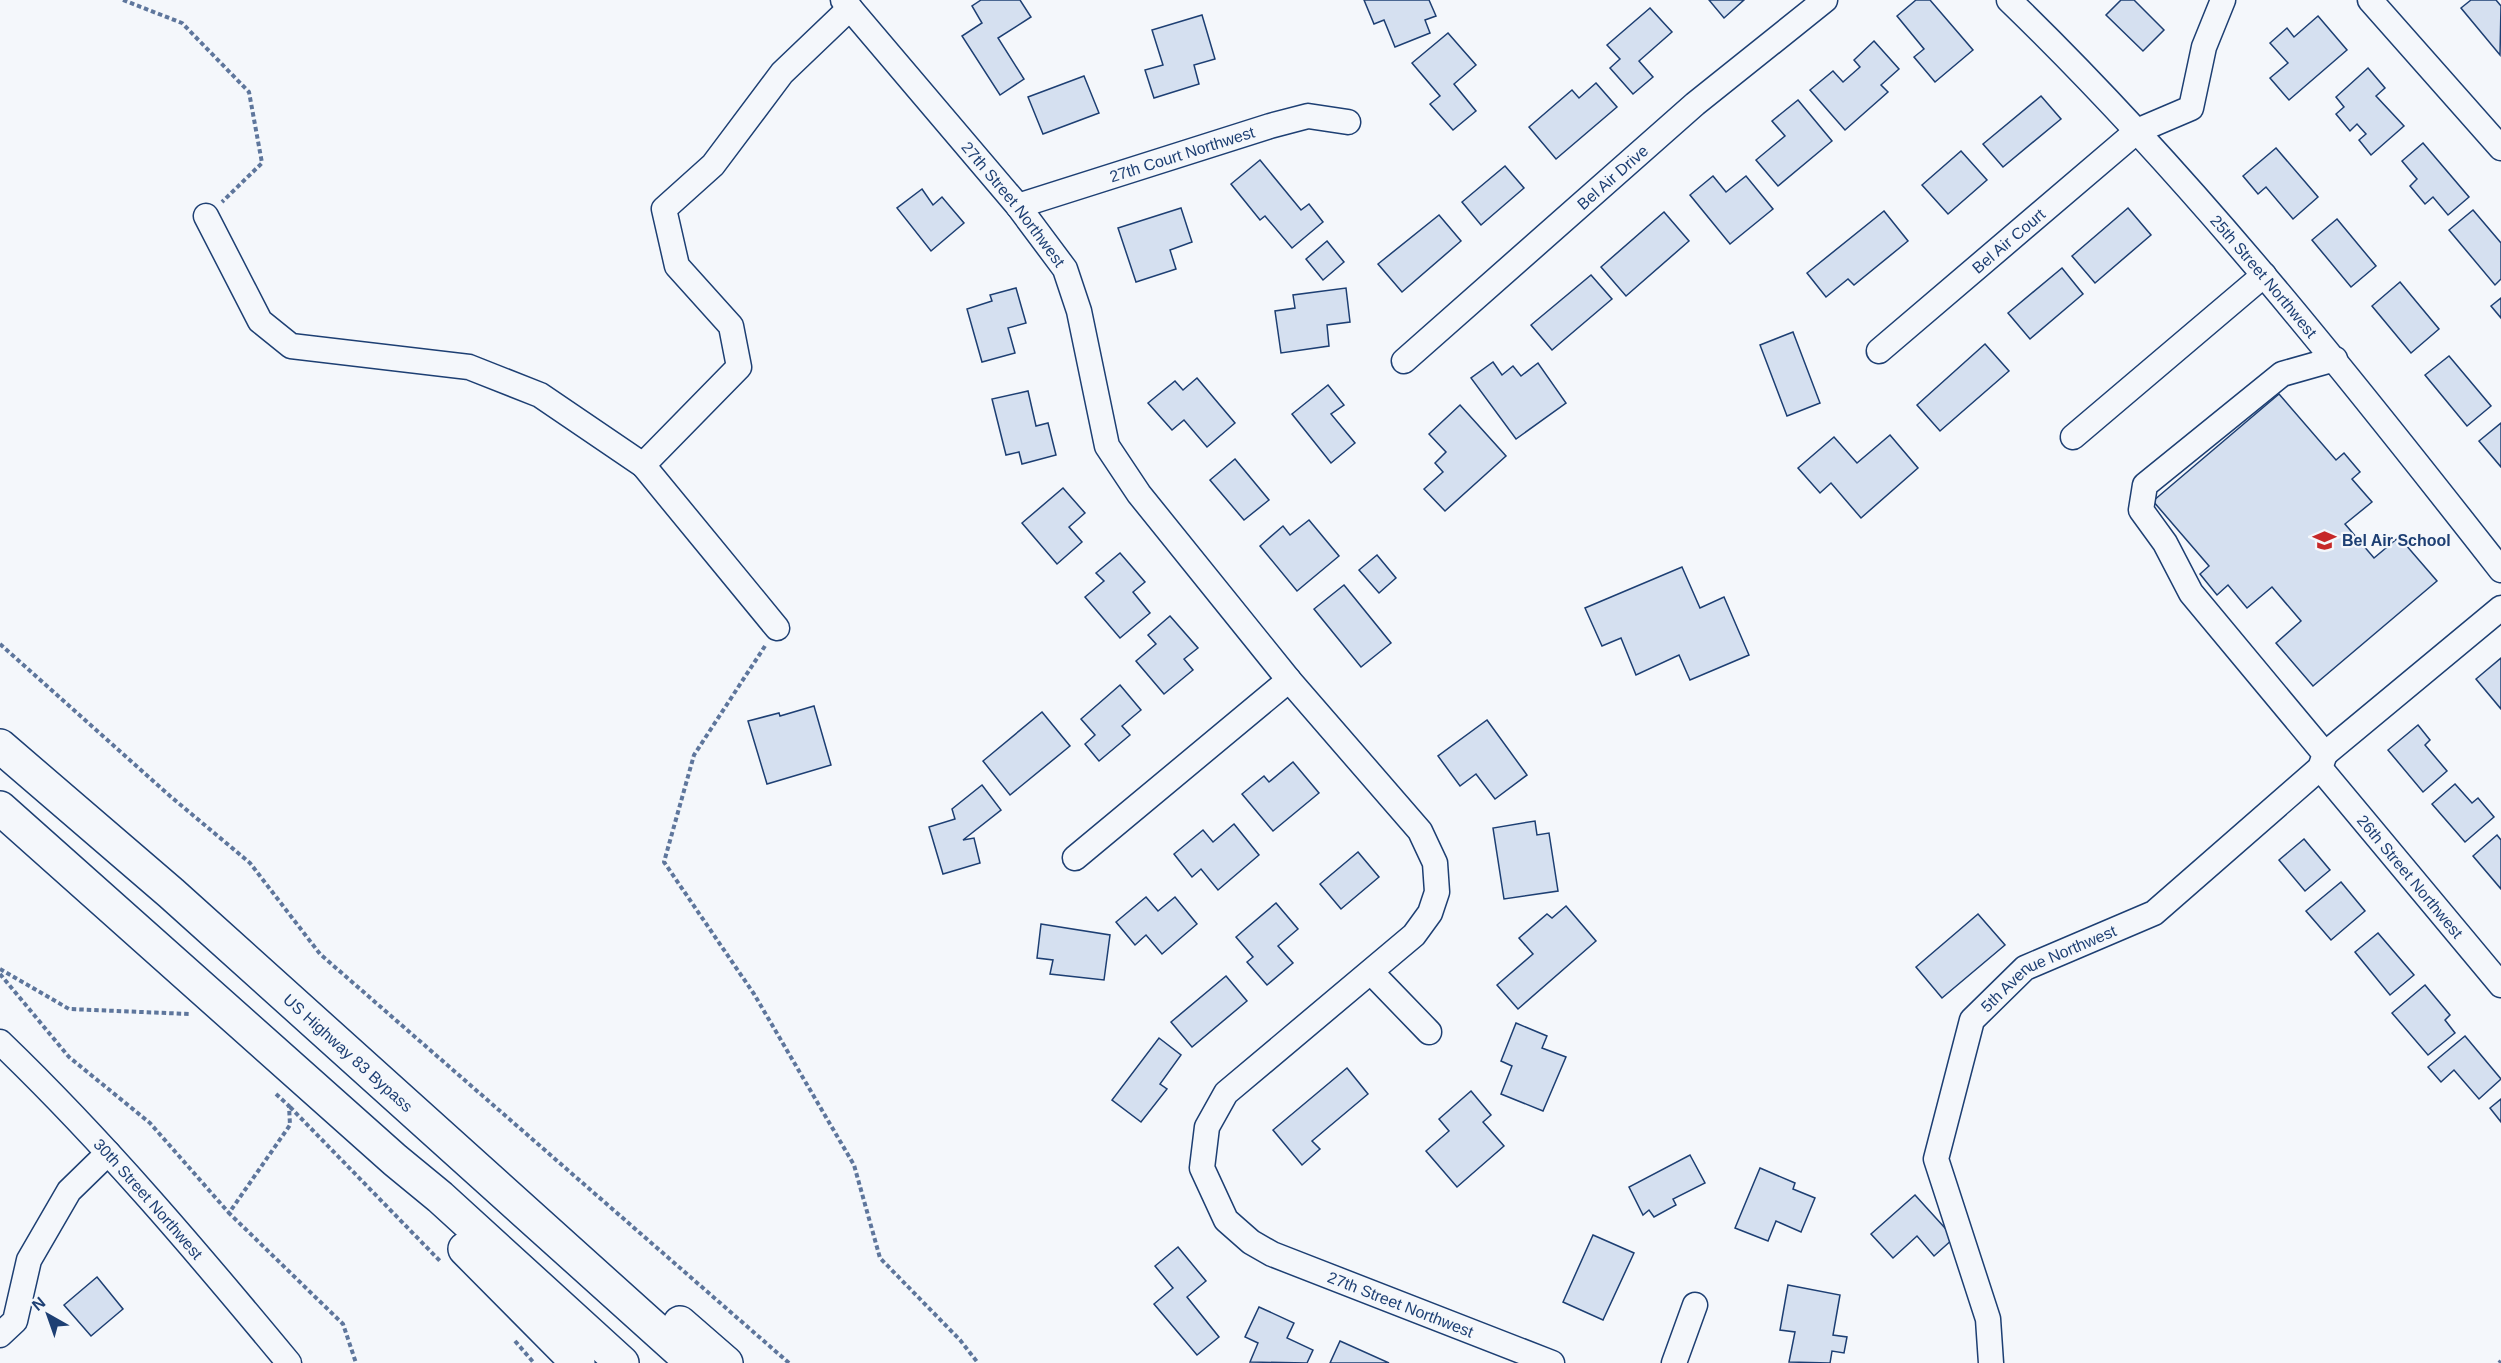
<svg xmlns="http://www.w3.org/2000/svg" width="2501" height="1363" viewBox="0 0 2501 1363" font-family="Arial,sans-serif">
	<rect width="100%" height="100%" fill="#f4f7fb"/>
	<g fill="#d5e0f0" stroke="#1d3f73" stroke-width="1.5">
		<polygon points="981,0 1020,0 1031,17 998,38 1024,79 1000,95 962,36 982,23 972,6"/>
		<polygon points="1364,0 1429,0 1436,16 1425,20 1430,33 1395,47 1384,20 1374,24"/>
		<polygon points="1709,0 1744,0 1724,18"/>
		<polygon points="1916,0 1930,0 1973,50 1935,82 1914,57 1924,49 1897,16"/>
		<polygon points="2121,0 2134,0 2164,30 2143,51 2106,15"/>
		<polygon points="2471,0 2496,0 2501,6 2500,55 2461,8"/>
		<polygon points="1650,8 1672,32 1639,61 1653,77 1633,94 1610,68 1620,59 1607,45"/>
		<polygon points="1202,15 1215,59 1194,65 1199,84 1154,98 1145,70 1163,65 1152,30"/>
		<polygon points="2318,16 2347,50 2289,100 2270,78 2288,63 2270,43 2287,28 2294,37"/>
		<polygon points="1448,33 1476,65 1454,84 1476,111 1453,130 1430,104 1440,96 1412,63"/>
		<polygon points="1874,41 1899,69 1881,85 1888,92 1845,130 1810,90 1833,71 1843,82 1860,67 1854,60"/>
		<polygon points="2368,68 2385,88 2376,96 2404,126 2371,155 2359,140 2366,134 2357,124 2350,131 2336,114 2344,107 2336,97"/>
		<polygon points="1084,76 1099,113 1043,134 1028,97"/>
		<polygon points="1596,83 1617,107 1556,159 1529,127 1572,90 1579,98"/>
		<polygon points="2041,96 2061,119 2003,167 1983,144"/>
		<polygon points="1798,100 1832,141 1778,186 1756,160 1785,136 1772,121"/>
		<polygon points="2423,143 2469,197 2448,215 2433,197 2425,204 2410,186 2417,179 2402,161"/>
		<polygon points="2276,148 2318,197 2293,219 2266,187 2258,194 2243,176"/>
		<polygon points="1961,151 1987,180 1948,214 1922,185"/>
		<polygon points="1260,160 1301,210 1309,204 1323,222 1292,248 1265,216 1260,220 1231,184"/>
		<polygon points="1505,166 1524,188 1481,225 1462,202"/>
		<polygon points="1713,176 1726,192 1746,176 1773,209 1730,244 1690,195"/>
		<polygon points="922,189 933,205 942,197 964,223 931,251 897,208"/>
		<polygon points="1181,208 1192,242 1170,250 1176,269 1136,282 1118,228"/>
		<polygon points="2128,208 2151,235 2095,283 2072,256"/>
		<polygon points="2473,210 2501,243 2501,279 2495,285 2449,230"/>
		<polygon points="1884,211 1908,241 1854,285 1848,279 1826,297 1807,273"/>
		<polygon points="1664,212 1689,241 1626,296 1601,267"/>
		<polygon points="1439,215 1461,241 1402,292 1378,264"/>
		<polygon points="2337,219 2376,266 2351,287 2312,240"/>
		<polygon points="1327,241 1344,262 1323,280 1306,259"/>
		<polygon points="2062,268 2083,294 2030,339 2008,313"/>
		<polygon points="1591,275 1612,299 1552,350 1531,325"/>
		<polygon points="2400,282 2439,329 2411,353 2372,306"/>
		<polygon points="1016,288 1026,323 1008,328 1015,353 982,362 967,309 992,301 990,295"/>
		<polygon points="1346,288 1350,322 1327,325 1329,346 1281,353 1275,311 1295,308 1293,295"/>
		<polygon points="2501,298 2501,318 2491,306"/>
		<polygon points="1793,332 1820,403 1787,416 1760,345"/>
		<polygon points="1985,344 2009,371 1940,431 1917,405"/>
		<polygon points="2449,356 2491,406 2467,426 2425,375"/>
		<polygon points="1493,362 1502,375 1513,366 1521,376 1538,363 1566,403 1516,439 1471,378"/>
		<polygon points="1197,378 1235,423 1207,447 1184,420 1172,430 1148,403 1175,381 1183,390"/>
		<polygon points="1328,385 1344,405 1331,414 1355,443 1331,463 1292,414"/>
		<polygon points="1028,391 1036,426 1048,423 1056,455 1022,464 1019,452 1006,455 992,399"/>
		<polygon points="2279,394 2336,460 2344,453 2360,472 2352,479 2372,502 2345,524 2374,558 2399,537 2437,581 2313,686 2276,643 2301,621 2272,587 2247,608 2228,585 2217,595 2200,574 2209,566 2153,501"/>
		<polygon points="1460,405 1506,456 1445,511 1424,489 1443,472 1435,463 1446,452 1429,434"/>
		<polygon points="2501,423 2501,467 2479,441"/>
		<polygon points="1890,435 1918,468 1861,518 1831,483 1820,493 1798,468 1834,437 1857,463"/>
		<polygon points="1235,459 1269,500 1244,520 1210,480"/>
		<polygon points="1063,488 1085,513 1069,527 1082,542 1057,564 1022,523"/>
		<polygon points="1309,520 1339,556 1297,591 1260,546 1283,526 1290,535"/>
		<polygon points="1120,553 1145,582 1133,592 1150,613 1120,638 1085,597 1104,581 1096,573"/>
		<polygon points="1377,555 1396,578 1379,593 1359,570"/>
		<polygon points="1682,567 1700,608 1724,597 1749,655 1690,680 1679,655 1636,675 1621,638 1602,646 1585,608"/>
		<polygon points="1344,585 1391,643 1361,667 1314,609"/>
		<polygon points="1170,616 1198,648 1184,659 1193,670 1164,694 1136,661 1156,644 1148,635"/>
		<polygon points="2501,658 2501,709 2476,679"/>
		<polygon points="1120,685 1141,710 1122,726 1130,735 1099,761 1085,744 1095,735 1081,719"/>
		<polygon points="814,706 831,765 767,784 748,721 779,713 780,716"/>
		<polygon points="1042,712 1070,746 1010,795 983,761"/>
		<polygon points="1487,720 1527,775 1495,799 1476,774 1460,786 1438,756"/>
		<polygon points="2418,725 2430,740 2425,745 2447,771 2423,792 2388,750"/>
		<polygon points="1293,762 1319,793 1273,831 1242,794 1264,776 1269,782"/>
		<polygon points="2455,784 2472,803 2478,798 2494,817 2465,842 2432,804"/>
		<polygon points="982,785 1001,810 963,840 974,838 980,863 943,874 929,827 955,819 952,809"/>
		<polygon points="1535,821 1537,835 1549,833 1558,891 1504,899 1493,828"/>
		<polygon points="1234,824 1259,855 1218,890 1201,869 1192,877 1174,854 1203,830 1213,842"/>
		<polygon points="2497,835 2501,840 2501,889 2473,856"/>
		<polygon points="2304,839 2330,870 2305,891 2279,860"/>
		<polygon points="1358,852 1379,877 1341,909 1320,884"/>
		<polygon points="2341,882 2365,911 2331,940 2306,911"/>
		<polygon points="1146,897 1158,911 1175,897 1197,924 1162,954 1146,935 1135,945 1116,922"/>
		<polygon points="1276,903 1298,929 1278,946 1293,963 1267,985 1247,962 1253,957 1236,937"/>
		<polygon points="1566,906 1596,941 1518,1009 1497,985 1533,954 1519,938 1547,914 1552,918"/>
		<polygon points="1978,914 2005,945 1942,998 1916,967"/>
		<polygon points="1041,924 1110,935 1104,980 1050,974 1053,960 1037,958"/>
		<polygon points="2378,933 2414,975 2390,995 2355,952"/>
		<polygon points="1226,976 1247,1001 1192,1047 1171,1022"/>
		<polygon points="2425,985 2450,1015 2445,1020 2455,1033 2428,1055 2392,1013"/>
		<polygon points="1516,1023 1547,1036 1542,1048 1566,1057 1543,1111 1501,1094 1512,1066 1501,1061"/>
		<polygon points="2465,1036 2501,1079 2479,1099 2454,1070 2441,1082 2428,1067"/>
		<polygon points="1159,1038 1181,1055 1160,1084 1167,1089 1141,1122 1112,1100"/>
		<polygon points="1347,1068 1368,1094 1312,1141 1320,1149 1302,1165 1273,1130"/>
		<polygon points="1471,1091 1491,1115 1483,1122 1504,1146 1457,1187 1426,1151 1449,1131 1439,1119"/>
		<polygon points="2501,1099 2501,1122 2490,1108"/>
		<polygon points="1690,1155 1705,1183 1673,1199 1676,1205 1654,1217 1649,1210 1643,1215 1629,1187"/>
		<polygon points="1760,1168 1795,1183 1793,1189 1815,1198 1801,1232 1776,1221 1768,1241 1735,1228"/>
		<polygon points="1915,1195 1954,1238 1934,1256 1917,1236 1893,1258 1871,1234"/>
		<polygon points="1593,1235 1634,1253 1603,1320 1563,1302"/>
		<polygon points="1178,1247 1206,1281 1187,1297 1219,1337 1197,1355 1154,1304 1173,1288 1155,1266"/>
		<polygon points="97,1277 123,1309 91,1336 64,1305"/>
		<polygon points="1788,1285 1840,1295 1833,1335 1847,1337 1844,1353 1832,1351 1830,1363 1789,1362 1795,1332 1780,1330"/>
		<polygon points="1259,1307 1294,1323 1287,1338 1313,1350 1307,1363 1250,1362 1258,1343 1245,1337"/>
		<polygon points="1340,1341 1389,1363 1330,1363"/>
	</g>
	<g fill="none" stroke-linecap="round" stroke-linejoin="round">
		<defs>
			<g id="minor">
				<path id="s1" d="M843,0L1018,206L1065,269L1079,311L1107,446L1139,494L1289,680L1420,831L1435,863L1437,892L1430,913L1414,935L1226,1093L1207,1127L1202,1168L1226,1220L1251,1242L1272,1254L1552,1363"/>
				<path id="s2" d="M2009,0C2190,175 2346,372 2501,570"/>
				<polyline points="2370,0 2501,148"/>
				<path id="s3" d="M1018,206L1270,126L1308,116L1348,122"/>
				<polyline points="206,216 260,321 291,346 469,367 540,395 643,465"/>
				<path id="s4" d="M1879,351L2137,131L2191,108L2204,47L2223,0"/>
				<path id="s5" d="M1404,361L1695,104L1825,0"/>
				<polyline points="2073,437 2264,275"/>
				<polyline points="777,628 643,465 739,367 731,326 677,266 664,209 713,165 782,73 850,8"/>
				<polyline points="2325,754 2501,608"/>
				<path id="s6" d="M2320,768L2501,985"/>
				<polyline points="1075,858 1289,680"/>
				<polyline points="1371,972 1429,1032"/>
				<path id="s7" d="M0,1042C104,1142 197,1252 289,1363"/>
				<polyline points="0,1335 15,1321 29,1260 69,1191 108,1153"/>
				<polyline points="1674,1363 1695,1305"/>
				<path id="s8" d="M1991,1363L1988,1319L1936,1159L1972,1020L2025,968L2154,913L2320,768L2325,754L2191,593L2165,543L2141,510L2145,485L2282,374L2335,359"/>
			</g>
			<g id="highway">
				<path id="s9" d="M0,746L171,893L693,1363"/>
				<polyline points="0,808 395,1160 440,1197 622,1363"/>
				<polyline points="465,1249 578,1363"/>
				<polyline points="680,1323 726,1363"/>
			</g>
		</defs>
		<use href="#minor" stroke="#1d3f73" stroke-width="27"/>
		<use href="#highway" stroke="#1d3f73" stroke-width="36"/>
		<g stroke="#5e769c" stroke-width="4" stroke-dasharray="4.5 3" stroke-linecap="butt">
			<polyline points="123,0 182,23 249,92 262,163 222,202"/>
			<polyline points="0,644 170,796 250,863 320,954 789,1363"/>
			<polyline points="765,646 694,755 664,862 754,994 854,1165 880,1258 960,1340 978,1363"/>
			<polyline points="0,969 69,1009 189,1014"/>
			<polyline points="0,974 69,1057 150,1123 229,1213"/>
			<polyline points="276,1094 289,1106 290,1125 229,1213 343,1324 356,1363"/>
			<polyline points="290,1107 440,1261"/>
			<polyline points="515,1341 534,1363"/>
			<polyline points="2499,1363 2501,1361"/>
		</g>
		<use href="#minor" stroke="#f4f7fb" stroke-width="24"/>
		<use href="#highway" stroke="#f4f7fb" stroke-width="33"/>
	</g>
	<defs>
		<symbol id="school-bare" viewBox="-9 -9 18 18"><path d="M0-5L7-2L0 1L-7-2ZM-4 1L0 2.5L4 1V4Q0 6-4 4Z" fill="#c62828" stroke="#f4f7fb" stroke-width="2.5" paint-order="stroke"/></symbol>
	</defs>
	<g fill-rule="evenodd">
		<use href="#school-bare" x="2308" y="524" width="33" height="33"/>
	</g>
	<g text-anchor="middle" stroke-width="4.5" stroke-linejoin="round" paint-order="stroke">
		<g font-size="16" fill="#1d3f73" stroke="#f4f7fb">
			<text dy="6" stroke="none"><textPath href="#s3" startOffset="172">27th Court Northwest</textPath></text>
			<text dy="6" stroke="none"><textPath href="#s5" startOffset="278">Bel Air Drive</textPath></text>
			<text dy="6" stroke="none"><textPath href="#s1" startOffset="266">27th Street Northwest</textPath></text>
			<text dy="6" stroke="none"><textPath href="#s4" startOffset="170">Bel Air Court</textPath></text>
			<text dy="6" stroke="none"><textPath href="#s2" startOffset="376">25th Street Northwest</textPath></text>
			<text dy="6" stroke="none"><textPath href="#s6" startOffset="141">26th Street Northwest</textPath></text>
			<text dy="6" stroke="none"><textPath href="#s8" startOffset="450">5th Avenue Northwest</textPath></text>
			<text dy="6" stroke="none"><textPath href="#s9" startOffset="464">US Highway 83 Bypass</textPath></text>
			<text dy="6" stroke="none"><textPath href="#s7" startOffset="216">30th Street Northwest</textPath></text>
			<text dy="6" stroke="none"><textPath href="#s1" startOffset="1720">27th Street Northwest</textPath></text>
		</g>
		<g font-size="16" font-weight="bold" fill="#1d3f73" stroke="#f4f7fb" text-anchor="start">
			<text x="2342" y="546">Bel Air School</text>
		</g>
	</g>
	<g transform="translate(48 1315) rotate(320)" stroke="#f4f7fb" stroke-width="4.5" paint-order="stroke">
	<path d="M0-4.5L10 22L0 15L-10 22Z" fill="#1d3f73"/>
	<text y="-9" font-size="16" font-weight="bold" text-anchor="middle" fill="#1d3f73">N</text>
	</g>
</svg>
